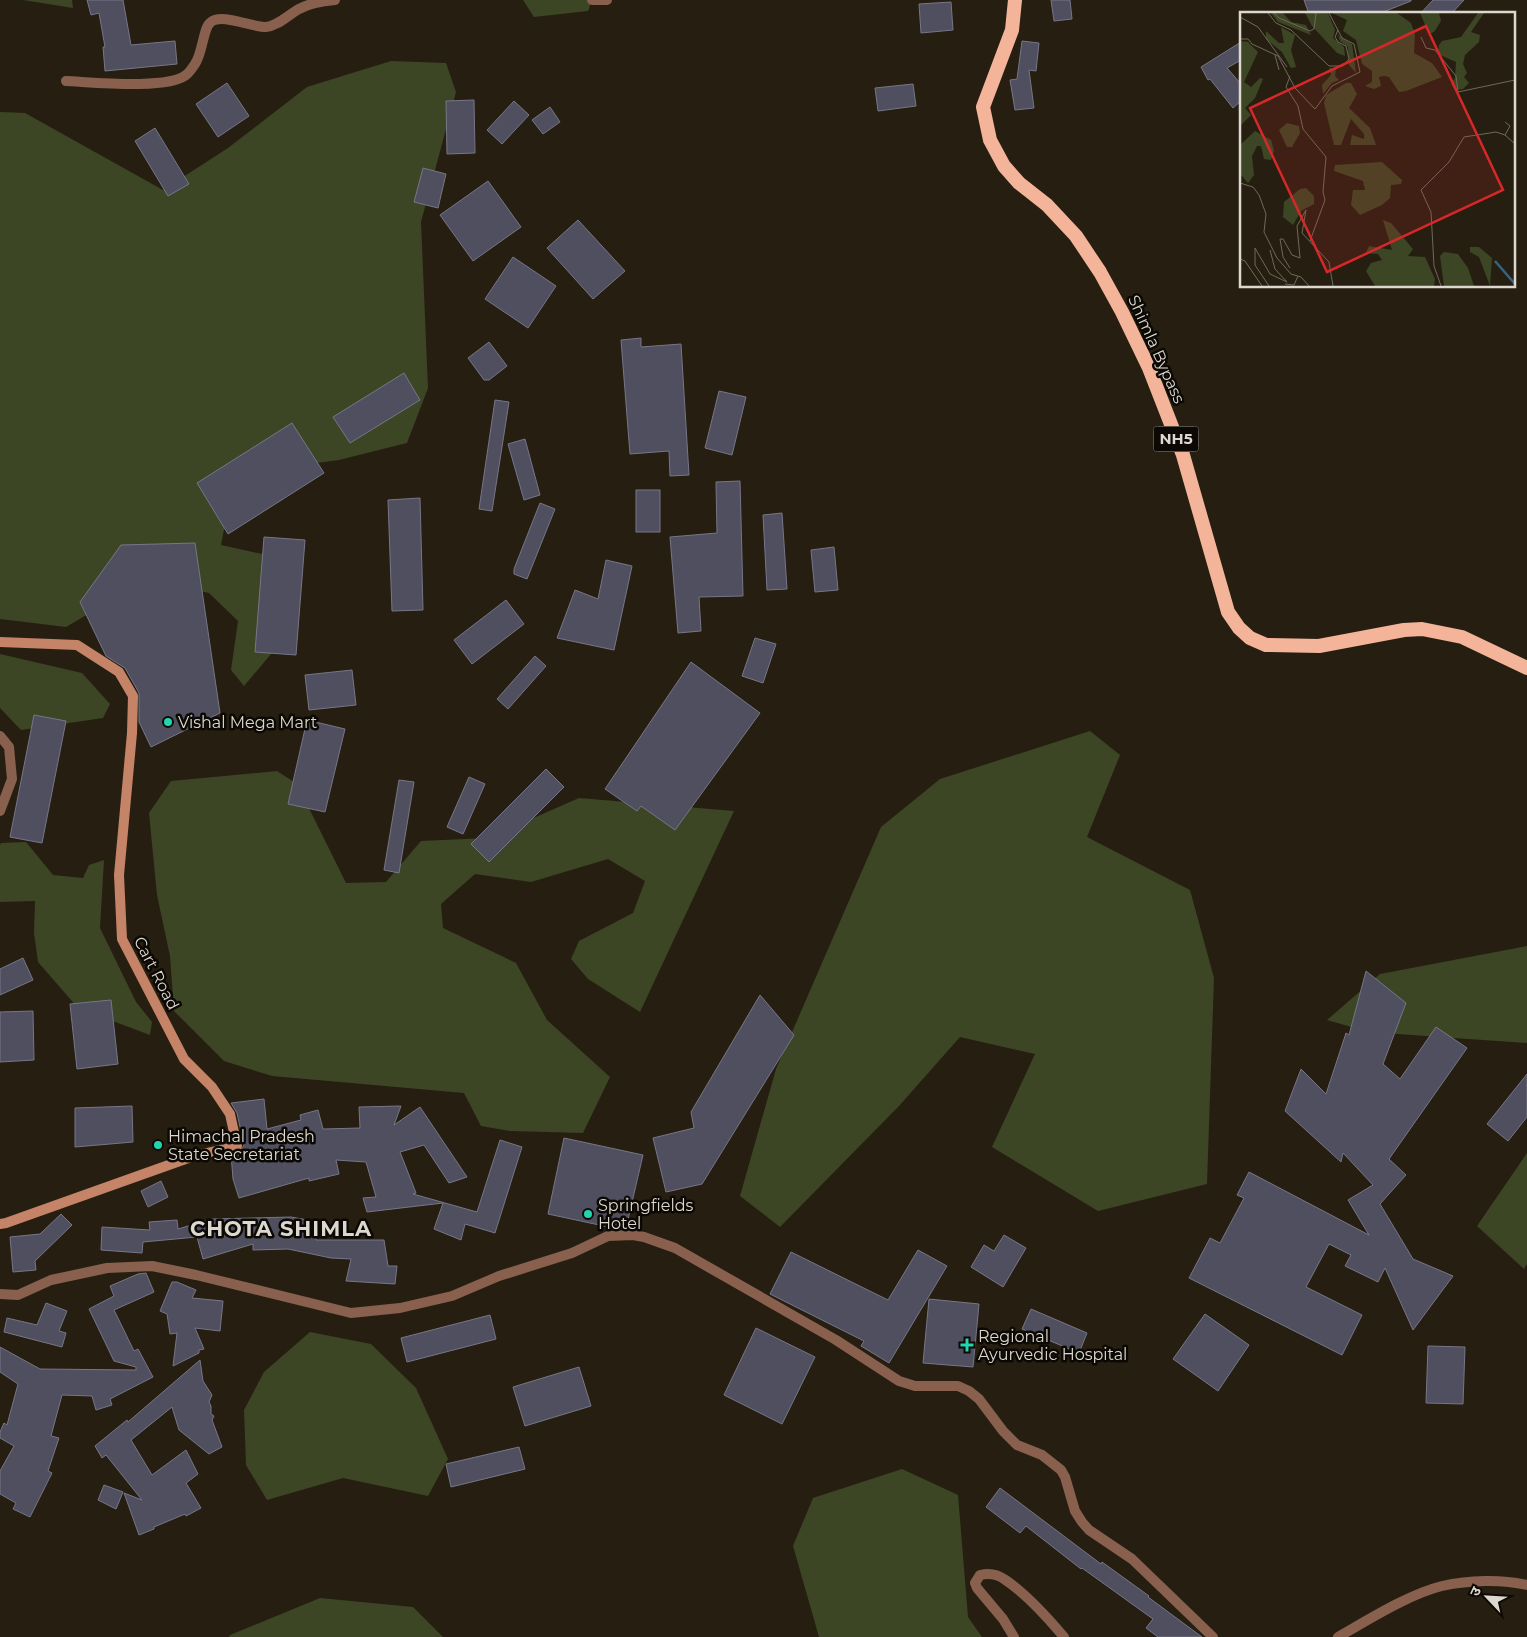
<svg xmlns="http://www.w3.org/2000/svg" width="1527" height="1637" viewBox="0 0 1527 1637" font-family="Montserrat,'Noto Sans Devanagari',sans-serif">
	<rect width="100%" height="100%" fill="#261f11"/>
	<g fill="#3c4625">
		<polygon points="23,0 72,0 73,8"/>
		<polygon points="523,0 592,0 588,11 534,17"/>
		<polygon points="391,61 446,63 456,92 421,222 428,388 407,443 339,460 257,471 229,504 221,545 299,562 293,628 244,686 231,670 238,621 209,593 148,579 66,627 0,619 0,112 25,113 163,190 228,148 307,87"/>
		<polygon points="0,654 82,673 110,704 103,718 21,730 0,708"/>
		<polygon points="1090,731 1120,755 1087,837 1190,890 1214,978 1207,1184 1098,1211 992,1147 1035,1054 960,1037 899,1106 780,1227 740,1196 776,1069 881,827 940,779"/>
		<polygon points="277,771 297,784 346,883 386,882 421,841 488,838 579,798 734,811 640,1012 588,979 571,959 579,941 633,913 645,881 608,859 531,882 475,874 441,904 443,928 516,963 547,1020 610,1077 583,1133 510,1131 481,1126 464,1093 272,1076 224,1061 174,1011 170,956 157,895 149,813 171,781"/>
		<polygon points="26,842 53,875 83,878 89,865 104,860 100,928 136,1002 152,1022 150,1035 78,1008 38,962 34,933 35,901 0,902 0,845 1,843"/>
		<polygon points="1527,946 1527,1043 1369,1032 1327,1020 1380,974"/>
		<polygon points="1527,1153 1527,1264 1524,1269 1477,1226"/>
		<polygon points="310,1332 371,1344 416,1388 448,1459 428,1496 343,1478 267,1500 246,1465 244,1410 264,1372"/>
		<polygon points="902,1469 958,1495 968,1617 982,1637 819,1637 793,1546 813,1498"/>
		<polygon points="320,1598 413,1607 443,1637 229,1637 230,1635"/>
	</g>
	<g fill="#4f4f5f" stroke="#777688">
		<polygon points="87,0 123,0 131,45 175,41 177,64 105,71 103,47 105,47 99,13 91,15"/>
		<polygon points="1051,0 1070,0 1072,19 1054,21"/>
		<polygon points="1304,0 1411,0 1411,1 1378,14 1309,14"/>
		<polygon points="1433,0 1464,0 1451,14 1420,14"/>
		<polygon points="951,2 953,30 921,33 919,4"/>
		<polygon points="1022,41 1039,43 1036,71 1029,70 1034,108 1015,110 1010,80 1017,79"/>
		<polygon points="1241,42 1241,60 1227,68 1241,84 1241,101 1233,108 1210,79 1208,80 1201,67"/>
		<polygon points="227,83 249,116 218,137 196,104"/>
		<polygon points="913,84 916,106 878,111 875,88"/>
		<polygon points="474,100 475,153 447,154 446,101"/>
		<polygon points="514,101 529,115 502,144 487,130"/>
		<polygon points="550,107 560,122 543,134 532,120"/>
		<polygon points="155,128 189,184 168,196 135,141"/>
		<polygon points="423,168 446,174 438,208 414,202"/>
		<polygon points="488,181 521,227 473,261 440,215"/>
		<polygon points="578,220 625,271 593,299 547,248"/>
		<polygon points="513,257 556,286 528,328 485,299"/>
		<polygon points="641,338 641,347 681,344 689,475 670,476 669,451 630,454 621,340"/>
		<polygon points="489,342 507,366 489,380 484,380 468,358"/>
		<polygon points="404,373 420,400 350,443 333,417"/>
		<polygon points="719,391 746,397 732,455 705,448"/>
		<polygon points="495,400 509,402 492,511 479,509"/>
		<polygon points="292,423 324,473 228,534 197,483"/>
		<polygon points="525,439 540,495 524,500 508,444"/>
		<polygon points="740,481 743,596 699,597 701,631 678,633 670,537 717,533 716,482"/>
		<rect x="636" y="490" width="24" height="42"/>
		<polygon points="420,498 423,610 392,611 388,500"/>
		<polygon points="540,503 555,509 527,579 514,574 514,569"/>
		<polygon points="782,513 787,589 767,590 763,515"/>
		<polygon points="264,537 305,540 296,655 255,652"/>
		<polygon points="195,543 220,713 151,747 139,722 139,693 125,668 106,656 80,602 121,545"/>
		<polygon points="834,547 838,590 815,592 811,550"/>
		<polygon points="606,560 632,566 614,650 557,638 575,590 598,599"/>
		<polygon points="506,600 524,624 472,664 454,640"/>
		<polygon points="755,638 776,644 763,683 742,676"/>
		<polygon points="535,656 546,666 508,709 497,699"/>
		<polygon points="691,662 760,713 675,830 641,806 637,811 605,789"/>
		<polygon points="352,670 356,705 309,710 305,675"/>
		<polygon points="34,715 66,721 42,843 10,837"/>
		<polygon points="307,720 345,729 325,812 288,804"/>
		<polygon points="546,769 564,787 489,862 471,844"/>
		<polygon points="469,777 485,784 463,834 447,827"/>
		<polygon points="399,780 414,782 399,873 384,870"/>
		<polygon points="23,958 33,980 0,995 0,969"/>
		<polygon points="1366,971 1406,1003 1383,1064 1400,1079 1436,1027 1467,1048 1389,1159 1406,1175 1380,1204 1413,1259 1453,1276 1413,1330 1385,1268 1378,1282 1345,1266 1351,1255 1329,1244 1306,1287 1362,1315 1342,1355 1189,1278 1210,1238 1220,1243 1244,1198 1237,1195 1249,1172 1369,1235 1348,1200 1373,1185 1343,1153 1341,1162 1285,1111 1301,1069 1326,1094 1346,1033 1349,1035"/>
		<polygon points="760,995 794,1035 702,1184 666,1192 653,1138 694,1128 691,1112"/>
		<polygon points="111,1000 118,1064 77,1069 70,1004"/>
		<polygon points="33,1011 34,1060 0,1062 0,1012"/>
		<polygon points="1527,1074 1527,1117 1508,1141 1487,1124"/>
		<polygon points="264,1099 267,1129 301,1120 300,1115 318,1110 323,1129 360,1128 359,1107 401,1106 394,1125 420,1107 467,1177 449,1183 424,1145 400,1152 416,1193 413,1194 477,1212 500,1140 522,1147 495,1233 465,1224 461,1240 434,1229 443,1203 367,1212 363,1198 376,1197 366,1162 336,1160 339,1174 309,1181 309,1178 239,1198 233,1179 231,1154 241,1151 244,1145 237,1113 231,1103"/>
		<polygon points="132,1106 133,1142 75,1147 75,1108"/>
		<polygon points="564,1138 643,1155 626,1228 618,1229 548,1214"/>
		<polygon points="161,1181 168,1197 148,1207 141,1191"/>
		<polygon points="61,1214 72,1225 35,1261 36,1270 13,1272 10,1237 40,1234"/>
		<polygon points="291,1217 319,1222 316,1240 384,1240 388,1266 397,1266 395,1284 346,1281 351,1259 331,1258 288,1249 253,1250 253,1244 203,1259 197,1237 143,1242 142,1253 101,1250 102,1227 150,1230 149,1222 177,1220 178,1229 212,1219"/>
		<polygon points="1004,1235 1026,1248 1003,1287 971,1267 984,1245 994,1251"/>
		<polygon points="918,1250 947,1266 889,1363 861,1346 864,1341 770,1294 791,1252 888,1300"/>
		<polygon points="146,1273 154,1292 114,1310 134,1351 138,1349 153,1377 110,1399 112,1405 96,1410 92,1396 62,1395 51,1436 59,1438 48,1471 52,1473 30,1517 13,1509 16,1503 0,1494 0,1471 14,1446 0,1438 0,1432 4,1423 7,1425 18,1384 0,1372 0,1347 40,1369 136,1370 136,1367 114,1361 89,1309 114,1296 110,1286 138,1274"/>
		<polygon points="172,1282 177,1282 196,1290 192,1298 223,1301 220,1331 195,1328 204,1349 199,1350 199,1353 173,1366 177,1333 170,1334 167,1314 160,1311"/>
		<polygon points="929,1299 979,1304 973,1367 923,1363"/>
		<polygon points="46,1303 67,1311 59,1331 66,1333 62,1347 4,1332 7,1318 37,1325"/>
		<polygon points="1031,1309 1087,1333 1079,1353 1022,1329"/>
		<polygon points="1205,1314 1249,1345 1218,1391 1173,1359"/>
		<polygon points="490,1315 496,1339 407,1362 401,1338"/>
		<polygon points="756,1328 815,1357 782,1424 724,1395"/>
		<polygon points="1428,1346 1465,1347 1463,1404 1426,1403"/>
		<polygon points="200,1360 203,1381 212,1395 209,1402 211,1406 211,1414 214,1416 212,1420 222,1447 209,1454 179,1430 172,1407 131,1440 152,1475 186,1450 198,1474 186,1483 201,1508 186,1516 185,1514 154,1527 154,1529 139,1535 124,1493 142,1500 106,1455 102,1458 95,1446 127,1420 128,1422"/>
		<polygon points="579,1367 591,1406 525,1426 513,1387"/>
		<polygon points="519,1447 525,1469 451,1487 446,1464"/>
		<polygon points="104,1485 123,1492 116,1509 98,1500"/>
		<polygon points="1000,1488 1101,1564 1102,1562 1149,1596 1148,1597 1202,1637 1158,1637 1146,1628 1153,1619 1082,1568 1081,1569 1026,1526 1020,1533 986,1507"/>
	</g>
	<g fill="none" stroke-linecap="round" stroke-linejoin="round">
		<g stroke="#895f4e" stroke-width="10">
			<polyline points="592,0 607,0"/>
			<path d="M66,81C91,82 167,90 186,75C189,73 193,67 195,64C203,53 203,27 211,22C222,13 250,27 266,27C278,26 288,15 299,9C310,3 322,1 335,0"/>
			<polyline points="0,736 9,747 12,779 0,811"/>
			<path d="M1014,1637L1003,1619L977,1588L975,1583L980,1575C988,1573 997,1574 1004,1579C1024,1592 1048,1618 1064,1637"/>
		</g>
		<g stroke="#895f4e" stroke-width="10">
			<polyline points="0,1294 18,1295 51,1280 107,1268 152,1266 196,1275 351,1313 400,1308 452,1296 499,1276 572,1253 608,1236 633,1235 644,1237 675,1248 836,1340 899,1381 915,1386 958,1386 969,1391 979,1399 1003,1431 1017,1445 1042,1455 1061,1470 1065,1477 1075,1511 1082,1522 1089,1530 1132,1559 1213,1637"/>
			<path d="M1338,1637C1368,1620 1409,1594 1442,1586C1469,1580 1501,1579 1527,1585"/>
		</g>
		<polyline stroke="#c58367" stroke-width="10" points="0,642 77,645 119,672 133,696 132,733 119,875 122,939 184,1059 212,1087 230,1114 237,1146 194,1156 6,1223 0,1224"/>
		<polyline stroke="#f4b49a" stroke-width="14" points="1015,0 1012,30 983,107 990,140 1004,166 1019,183 1047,205 1076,236 1100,272 1122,312 1149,368 1183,455 1228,612 1239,628 1250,638 1266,645 1319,646 1404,630 1422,629 1462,637 1527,668"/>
	</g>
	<g fill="#22d5af" stroke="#0c0904" stroke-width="2">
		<circle cx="168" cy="722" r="5"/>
		<circle cx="158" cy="1145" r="5"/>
		<circle cx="588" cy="1214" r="5"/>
		<path d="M964.5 1337.5h5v5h5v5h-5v5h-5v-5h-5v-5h5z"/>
	</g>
	<g text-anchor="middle" stroke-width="5" stroke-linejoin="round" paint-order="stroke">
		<rect fill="#0c0904" stroke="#9e9a92" stroke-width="1" x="1153.5" y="426.5" width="45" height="25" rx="4"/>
		<g font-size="15" font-weight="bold" fill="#ddd8cf">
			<text x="1176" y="444">NH5</text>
		</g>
		<g font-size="16" fill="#ddd8cf" stroke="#0c0904">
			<text transform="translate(1157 349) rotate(66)" y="6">Shimla Bypass</text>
			<text transform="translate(157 973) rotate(63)" y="6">Cart Road</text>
		</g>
		<g font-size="16" fill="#ddd8cf" stroke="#0c0904" text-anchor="start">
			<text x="178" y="728">Vishal Mega Mart</text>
			<text x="168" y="1142">Himachal Pradesh<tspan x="168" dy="18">State Secretariat</tspan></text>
			<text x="598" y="1211">Springfields<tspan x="598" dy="18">Hotel</tspan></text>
			<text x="978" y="1342">Regional<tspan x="978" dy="18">Ayurvedic Hospital</tspan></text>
		</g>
		<g font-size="21" font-weight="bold" letter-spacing="1" fill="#ddd8cf" stroke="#0c0904">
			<text x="281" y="1236">CHOTA SHIMLA</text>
		</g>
	</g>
	<g transform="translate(1240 12)">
		<rect width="275" height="275" fill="#261f11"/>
		<path d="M31,1H43L51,10L66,13L71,23L38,10ZM65,1H88L95,18L93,26L104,35L105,44L97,41L72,14ZM92,1H157L171,11L175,22L174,41L192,51L202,65L166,79L159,80L149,65L144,64L139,65L141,74L134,77L125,74L132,70V59L122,52L116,28L103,19L107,8ZM180,1H199L201,9L194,20L189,22ZM238,1H244L231,20L240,23L239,30L225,43L223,52L227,61L224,65L229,71L223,77L215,78L211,72L215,66L216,50L198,42L199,33L202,29L221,25ZM41,15L55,23L51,38L56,55L51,56L42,40L26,27V19L39,31H44ZM98,23L112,32L116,61L109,53L108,35L100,29ZM0,29L8,30L18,40L4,70L11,75L20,66L23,67L15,86L5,96L11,103L0,114ZM89,56H96L95,64L99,68L92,71L83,82L82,73L91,63ZM106,71H111L117,82L109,96L130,116L136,133H110L112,123L124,127V122L111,107L101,133H94L84,91L86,83ZM47,111L59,114L60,121L52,135H47L39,118ZM15,119L31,128L34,139L31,148L24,147L21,134H17L12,144L14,163L8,171L1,163L0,133ZM142,150L162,168L161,172L151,173L150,186L142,193L120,203L111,193L113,178H125L123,169L94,159L95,153ZM66,176L74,184V192L61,199L53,213L43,205L44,190L60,177ZM143,208L151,211L173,237L168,244L185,245L195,267L194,274H135L126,259L131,251L142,248L138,242L126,241L129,234L152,238ZM230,235H239L252,246L250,274L239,245L230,240ZM204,240L218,242L228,256L234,274H204L200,244Z" fill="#3c4625"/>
		<path fill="none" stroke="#356586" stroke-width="2.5" d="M255,249L275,272"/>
		<path fill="none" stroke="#6f695d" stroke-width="1" d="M28,1L36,11L51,18L89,54H103L109,47L106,34L98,30L95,25L98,18M34,1L39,6L70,19L74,17L76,1M0,5L18,15L47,55M181,25L186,36L195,38L216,64L218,80L275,68M0,27H8L12,32L38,44L55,76L75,97L92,74L120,60L114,32L102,26L89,1M35,43L39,58M50,64L46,75L58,94L63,117L86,145L83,180L85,188L70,229M265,123L270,114L265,110M0,171L13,175L19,183L26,202L24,220L37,246L51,262L61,265L69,274M0,247L5,249L22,274M50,256L43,245L40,227H43L52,243L60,246L57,214L66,198L62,221L89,250L93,274M45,272L54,273L58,264M29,274L15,253V236L30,262L47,270L35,257L30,238M201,274L194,254L191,200L181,178L209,150L224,125L256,120L265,123L275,132"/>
		<path fill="#d62828" fill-opacity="0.15" stroke="#d62828" stroke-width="2.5" d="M186,14L263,178L87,260L10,96Z"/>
		<rect width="275" height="275" fill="none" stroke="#ddd8cf" stroke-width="2.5"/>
	</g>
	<g transform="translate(1487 1597) rotate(295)" stroke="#0c0904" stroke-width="4" paint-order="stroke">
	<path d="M0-4L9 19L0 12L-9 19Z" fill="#ddd8cf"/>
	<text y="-8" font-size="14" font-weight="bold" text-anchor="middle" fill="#ddd8cf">उ</text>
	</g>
</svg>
